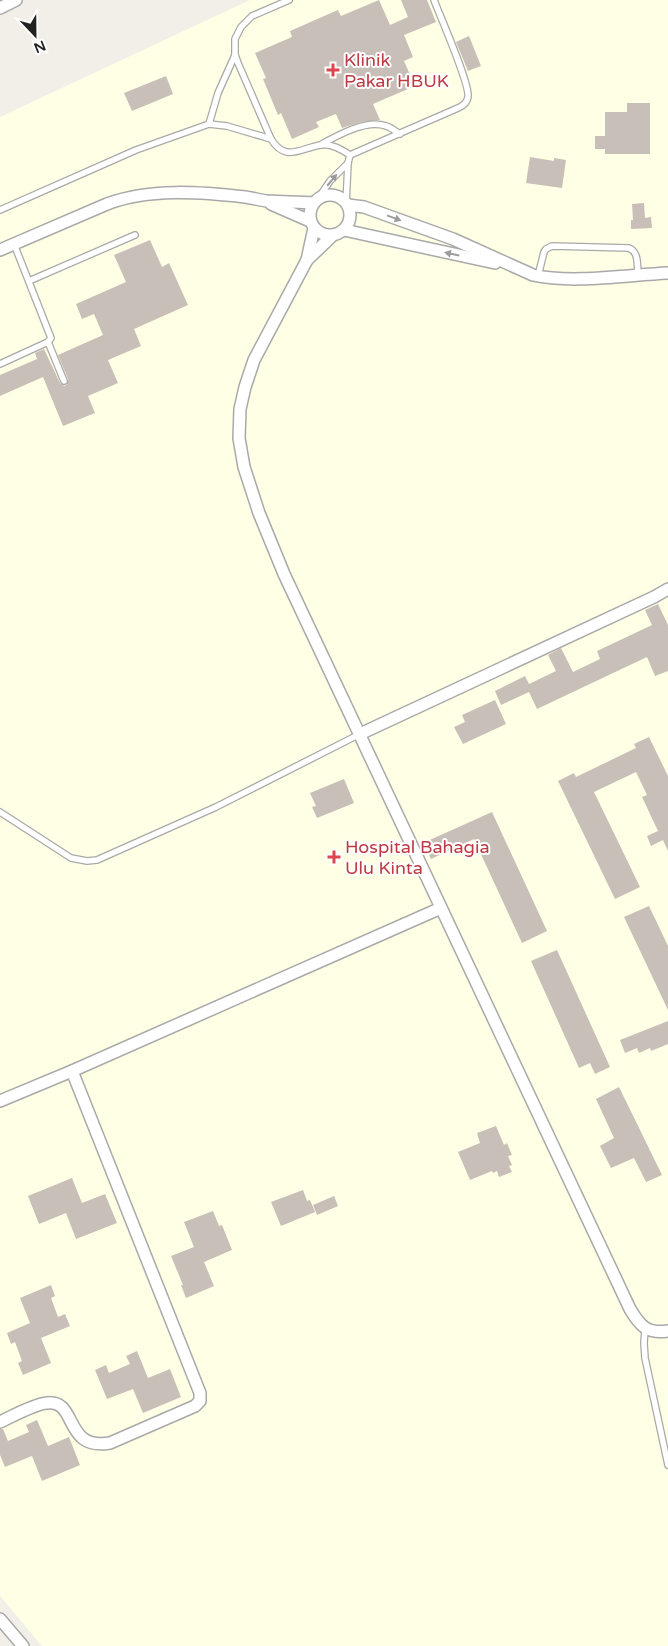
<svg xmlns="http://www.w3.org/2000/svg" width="668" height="1646" viewBox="0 0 668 1646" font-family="'Varela Round',sans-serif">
	<rect width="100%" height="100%" fill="#f2efe9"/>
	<polygon fill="#ffffe5" points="250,0 668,0 668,1646 42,1646 0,1596 0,117"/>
	<g fill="#c7bfb8">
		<polygon points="379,0 390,25 408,17 401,0 427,0 436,22 404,35 413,57 404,61 415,86 373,104 380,120 361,122 342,128 336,114 316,122 319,127 292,139 281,113 278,115 263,79 266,78 255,53 292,37 290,31 338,10 341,16"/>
		<polygon points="469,36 481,66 468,71 456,42"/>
		<polygon points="166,76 173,94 132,111 124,93"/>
		<polygon points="627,103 650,103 650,154 605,154 605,149 595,149 595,136 605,136 605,112 627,112"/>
		<polygon points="530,157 554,161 554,158 566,160 562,188 526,183"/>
		<polygon points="644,203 645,218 651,217 652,228 631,229 631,220 633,220 632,204"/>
		<polygon points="150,240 162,267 169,263 188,305 134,329 141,346 108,360 118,383 88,396 95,413 63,426 43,377 0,396 0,375 37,359 35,353 44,349 60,383 64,386 67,384 68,379 58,355 103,335 94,314 82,319 76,304 126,282 114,255"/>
		<polygon points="658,604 668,625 668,671 655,676 647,657 537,709 529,692 501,705 495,691 525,676 529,684 556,671 548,655 561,648 573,672 600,659 597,651 652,625 645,610"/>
		<polygon points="495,700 506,724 463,744 454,727 465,722 462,715"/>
		<polygon points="649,737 668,776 668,851 663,840 651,846 647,836 658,831 642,797 647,795 636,772 594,792 640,887 615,899 558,781 574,773 576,777 636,748 634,744"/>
		<polygon points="344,779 354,803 317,818 312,807 316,806 310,793"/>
		<polygon points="492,812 547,931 522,943 474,839 431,859 423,843"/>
		<polygon points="649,906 668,946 668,1010 624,917"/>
		<polygon points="557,950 610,1067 595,1074 590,1063 579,1068 531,961"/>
		<polygon points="668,1021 668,1044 651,1051 650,1048 639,1053 637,1048 625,1053 620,1040"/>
		<polygon points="619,1087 662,1175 646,1182 634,1158 611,1168 600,1146 614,1138 596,1099"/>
		<polygon points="496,1126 504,1145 507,1143 512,1155 508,1156 512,1165 509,1166 512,1172 499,1177 497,1171 493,1173 492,1171 470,1180 458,1152 480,1143 477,1133"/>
		<polygon points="72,1178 82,1203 105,1194 117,1223 76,1239 66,1213 39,1224 28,1196"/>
		<polygon points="303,1190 307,1201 310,1200 315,1212 281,1226 271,1202"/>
		<polygon points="334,1196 338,1206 317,1215 313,1205"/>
		<polygon points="213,1211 219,1226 222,1225 232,1250 204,1262 214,1286 186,1298 181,1285 183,1285 171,1256 194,1247 184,1222"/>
		<polygon points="51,1285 55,1296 51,1298 58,1317 65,1314 70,1326 41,1338 51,1363 23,1375 18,1363 22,1361 15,1342 11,1344 7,1333 30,1323 20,1298"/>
		<polygon points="137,1351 148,1378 170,1369 181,1397 143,1413 133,1389 107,1399 95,1370 106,1365 109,1373 130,1364 126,1356"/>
		<polygon points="37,1420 48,1446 69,1437 80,1465 42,1481 32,1456 5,1467 0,1455 0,1429 3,1429 8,1441 29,1432 26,1425"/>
	</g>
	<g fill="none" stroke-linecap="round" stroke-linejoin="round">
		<defs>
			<g id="service">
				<path d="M289,0L252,16L241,27L235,39V55L238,63L271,139C286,163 300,148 321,145C331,143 342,150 350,155"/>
				<polyline points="209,124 218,93 235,55"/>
				<path d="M322,144C338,135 367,119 386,126C391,127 396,132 400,134"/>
				<polyline points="317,200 330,181 348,163"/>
				<path d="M346,204L348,163L350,155L458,108C463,106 467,103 468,97C470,84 440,16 434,0"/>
				<polyline points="0,210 136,150 209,124 227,126 271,139"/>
				<path d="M538,276L544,252L546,249L552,246L629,248C639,252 637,265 638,274"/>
				<polyline points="29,281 135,235"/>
				<polyline points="48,342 64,381"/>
				<polyline points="0,364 48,342 51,338 14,244"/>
				<polyline points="0,812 71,858 87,861 97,860 216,807 360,734"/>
				<polyline points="645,1329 644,1343 645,1358 668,1465"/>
			</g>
			<g id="minor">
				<polyline points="0,8 16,0"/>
				<circle cx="330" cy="215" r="20"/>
				<polyline points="271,204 310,221"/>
				<path d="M348,205L364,207L453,239L533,275C572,284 627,275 668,273"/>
				<polyline points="344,230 495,263"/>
				<path d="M332,236L307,260L254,360L245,387L240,409L239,438L244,467L259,513L284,574L630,1309C640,1326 647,1334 668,1331"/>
				<path d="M0,250L107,204C149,188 200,192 245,197C252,198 260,200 267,201C283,202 298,202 314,203"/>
				<polyline points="307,260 314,228"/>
				<polyline points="360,734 654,597 668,589"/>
				<polyline points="0,1101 72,1071 441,908"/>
				<path d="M0,1422C13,1416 34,1404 47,1403C78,1399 63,1451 110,1443L195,1406L200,1401V1393L72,1071"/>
				<polyline points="0,1619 23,1646"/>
			</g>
		</defs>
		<use href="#service" stroke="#a9a9a9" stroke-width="8"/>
		<use href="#minor" stroke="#a9a9a9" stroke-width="14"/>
		<use href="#service" stroke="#fff" stroke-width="5.5"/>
		<use href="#minor" stroke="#fff" stroke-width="11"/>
	</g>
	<defs><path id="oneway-solid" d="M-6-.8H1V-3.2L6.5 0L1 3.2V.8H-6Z" transform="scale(1.25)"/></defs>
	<g fill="#9c9c9c">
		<use href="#oneway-solid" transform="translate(332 180) rotate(-50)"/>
		<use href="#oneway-solid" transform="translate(394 218) rotate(20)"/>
		<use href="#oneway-solid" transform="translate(452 254) rotate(-168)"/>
	</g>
	<g fill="#e0444e" stroke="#fff" stroke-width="2">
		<path d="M330.5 62.5h5v5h5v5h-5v5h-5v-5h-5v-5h5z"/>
		<path d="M331.5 849.5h5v5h5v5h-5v5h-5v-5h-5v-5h5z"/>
	</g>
	<g text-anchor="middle" stroke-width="4" stroke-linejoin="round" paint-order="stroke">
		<g font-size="18" fill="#be3a42" stroke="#fff" text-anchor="start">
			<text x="344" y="66">Klinik<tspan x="344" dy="21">Pakar HBUK</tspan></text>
			<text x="345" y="853">Hospital Bahagia<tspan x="345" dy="21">Ulu Kinta</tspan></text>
		</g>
	</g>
	<g transform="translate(35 35) rotate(158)" stroke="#ffffff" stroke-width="4" paint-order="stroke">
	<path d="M0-4L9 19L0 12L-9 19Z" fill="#222222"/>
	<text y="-8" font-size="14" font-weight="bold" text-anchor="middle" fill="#222222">N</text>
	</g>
</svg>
